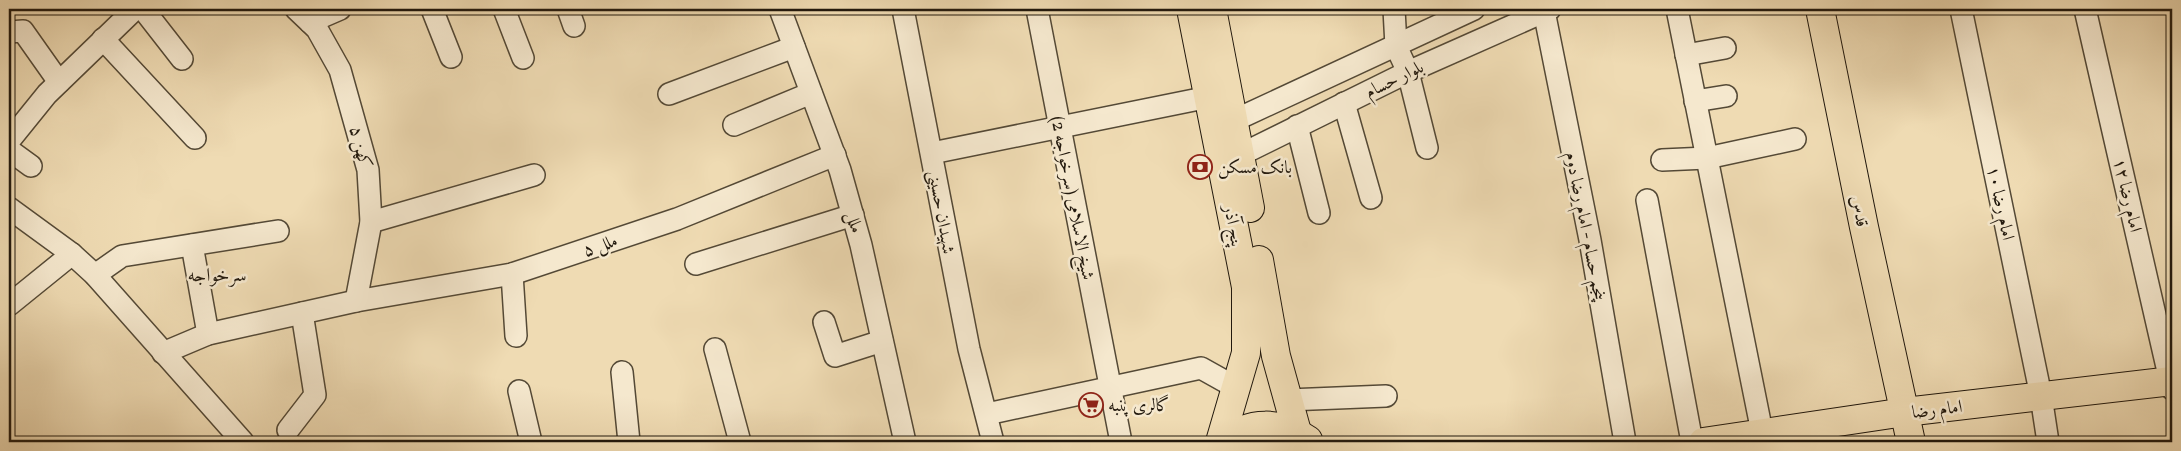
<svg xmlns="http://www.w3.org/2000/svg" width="2181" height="451" viewBox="0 0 2181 451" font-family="Vollkorn,Amiri,serif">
	<rect width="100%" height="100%" fill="#efdbb3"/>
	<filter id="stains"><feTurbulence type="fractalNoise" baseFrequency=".004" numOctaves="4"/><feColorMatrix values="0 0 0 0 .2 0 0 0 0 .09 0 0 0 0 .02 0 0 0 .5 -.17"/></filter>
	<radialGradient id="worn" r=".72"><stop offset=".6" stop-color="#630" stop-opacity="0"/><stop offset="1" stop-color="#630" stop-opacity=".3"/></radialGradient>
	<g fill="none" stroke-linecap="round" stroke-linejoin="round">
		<defs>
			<g id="minor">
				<polyline points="143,9 182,59"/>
				<polyline points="296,9 317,29 340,70 368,170 371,222 356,301"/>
				<polyline points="432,9 451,57"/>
				<polyline points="504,9 523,58"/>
				<polyline points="568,9 574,26"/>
				<polyline points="780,9 840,170 861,245 905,442"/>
				<polyline points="903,9 969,349 993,442"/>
				<polyline points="1037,9 1121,442"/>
				<polyline points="1394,9 1396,46 1408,72 1427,148"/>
				<polyline points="1677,9 1764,442"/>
				<polyline points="1961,9 2041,396 2048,442"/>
				<polyline points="2085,9 2172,389"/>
				<polyline points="1544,11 1590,240 1625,442"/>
				<polyline points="310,22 340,9"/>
				<polyline points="9,32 23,31 59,82"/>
				<polyline points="103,39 195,138"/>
				<polyline points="1686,55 1725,48"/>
				<polyline points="669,94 794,47"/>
				<polyline points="1695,101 1726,96"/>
				<polyline points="1344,103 1371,198"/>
				<polyline points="1233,121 1474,9"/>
				<polyline points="734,125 811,93"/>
				<polyline points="1297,126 1319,213"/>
				<polyline points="9,141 47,94 135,9"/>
				<polyline points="9,150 31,166"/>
				<polyline points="932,153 1209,97"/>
				<polyline points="1240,155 1408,72 1550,9"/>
				<polyline points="1662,160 1707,158 1795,139"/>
				<polyline points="1647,200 1692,442"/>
				<polyline points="9,208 72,254 95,275 243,442"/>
				<polyline points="371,222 534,175"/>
				<polyline points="192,245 208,334"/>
				<polyline points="696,264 853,215"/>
				<polyline points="512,274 516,336"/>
				<polyline points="95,275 122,256 278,231"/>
				<polyline points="9,305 72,254"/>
				<polyline points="824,322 835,356 882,341"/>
				<polyline points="715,349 740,442"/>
				<polyline points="163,353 208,334 356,301 512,274 677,219 835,155"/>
				<polyline points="622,372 629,442"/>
				<polyline points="519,391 531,442"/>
				<polyline points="1288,400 1386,396"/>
				<polyline points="987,414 1201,368 1235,387"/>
				<polyline points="288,430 315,395 302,313"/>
			</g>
			<g id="major">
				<polyline points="1191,9 1246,287 1246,353 1220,442"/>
				<polyline points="1212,9 1250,208"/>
				<polyline points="1820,9 1864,227 1911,442"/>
				<polyline points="1259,260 1276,356 1297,432"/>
				<path d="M1223,442C1249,420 1281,421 1308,440"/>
				<polyline points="1703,442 1905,412 2172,381"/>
			</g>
		</defs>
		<use href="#minor" stroke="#544936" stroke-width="24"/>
		<use href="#major" stroke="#21180d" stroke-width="30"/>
		<use href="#minor" stroke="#f5e8ce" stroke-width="21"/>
		<use href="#major" stroke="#efdbb3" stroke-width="28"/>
	</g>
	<defs>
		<symbol id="bank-ring" viewBox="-11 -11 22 22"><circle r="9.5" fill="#f5e8ce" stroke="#8f2418" stroke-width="1.5"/><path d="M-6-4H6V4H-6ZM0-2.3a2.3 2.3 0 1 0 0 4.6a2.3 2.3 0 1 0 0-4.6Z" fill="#8f2418"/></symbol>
		<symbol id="supermarket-ring" viewBox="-11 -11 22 22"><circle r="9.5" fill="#f5e8ce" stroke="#8f2418" stroke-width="1.5"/><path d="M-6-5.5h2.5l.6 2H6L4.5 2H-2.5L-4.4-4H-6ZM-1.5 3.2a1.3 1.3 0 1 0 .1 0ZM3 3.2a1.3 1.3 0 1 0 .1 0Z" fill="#8f2418"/></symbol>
	</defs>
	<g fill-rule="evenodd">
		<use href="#bank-ring" x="1186" y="153" width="28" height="28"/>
		<use href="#supermarket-ring" x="1077" y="391" width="28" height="28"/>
	</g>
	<g text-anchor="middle" stroke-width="5" stroke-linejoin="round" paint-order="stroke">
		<g font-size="18" fill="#21180d" stroke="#f5e8ce">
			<text transform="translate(1394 79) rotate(-26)" y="6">بلوار حسام</text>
			<text transform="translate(361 147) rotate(76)" y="6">۵ کهن</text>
			<text transform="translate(2128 195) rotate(77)" y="6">امام رضا ۱۲</text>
			<text transform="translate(1073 198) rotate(79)" y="6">شیخ الاسلامی (سرخواجه 2)</text>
			<text transform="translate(2001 203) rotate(78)" y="6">امام رضا ۱۰</text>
			<text transform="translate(1860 211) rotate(79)" y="6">قدس</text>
			<text transform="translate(942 212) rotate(80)" y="6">شهیدان حسینی</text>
			<text transform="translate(855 222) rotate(74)" y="6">ملل</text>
			<text transform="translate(1234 226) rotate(79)" y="6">پنج آذر</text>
			<text transform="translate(1586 226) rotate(79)" y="6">پنجم حسام - امام رضا دوم</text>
			<text transform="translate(600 245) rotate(-19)" y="6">ملل ۵</text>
			<text transform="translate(1937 409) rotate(-7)" y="6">امام رضا</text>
		</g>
		<g font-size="18" fill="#21180d" stroke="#f5e8ce" text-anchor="start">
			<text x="1218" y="173">بانک مسکن</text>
			<text x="1108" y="411">گالری پنبه</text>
		</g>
		<g font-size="19" fill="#21180d" stroke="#f5e8ce">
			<text x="217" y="281">سرخواجه</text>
		</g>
	</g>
	<rect width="2181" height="451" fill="none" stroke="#efdbb3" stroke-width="30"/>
	<rect x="10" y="10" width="2161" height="431" fill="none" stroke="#21180d" stroke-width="2.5"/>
	<rect x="15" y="15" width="2151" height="421" fill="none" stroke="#21180d"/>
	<rect width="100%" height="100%" filter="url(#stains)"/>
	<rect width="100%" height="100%" fill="url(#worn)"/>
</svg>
